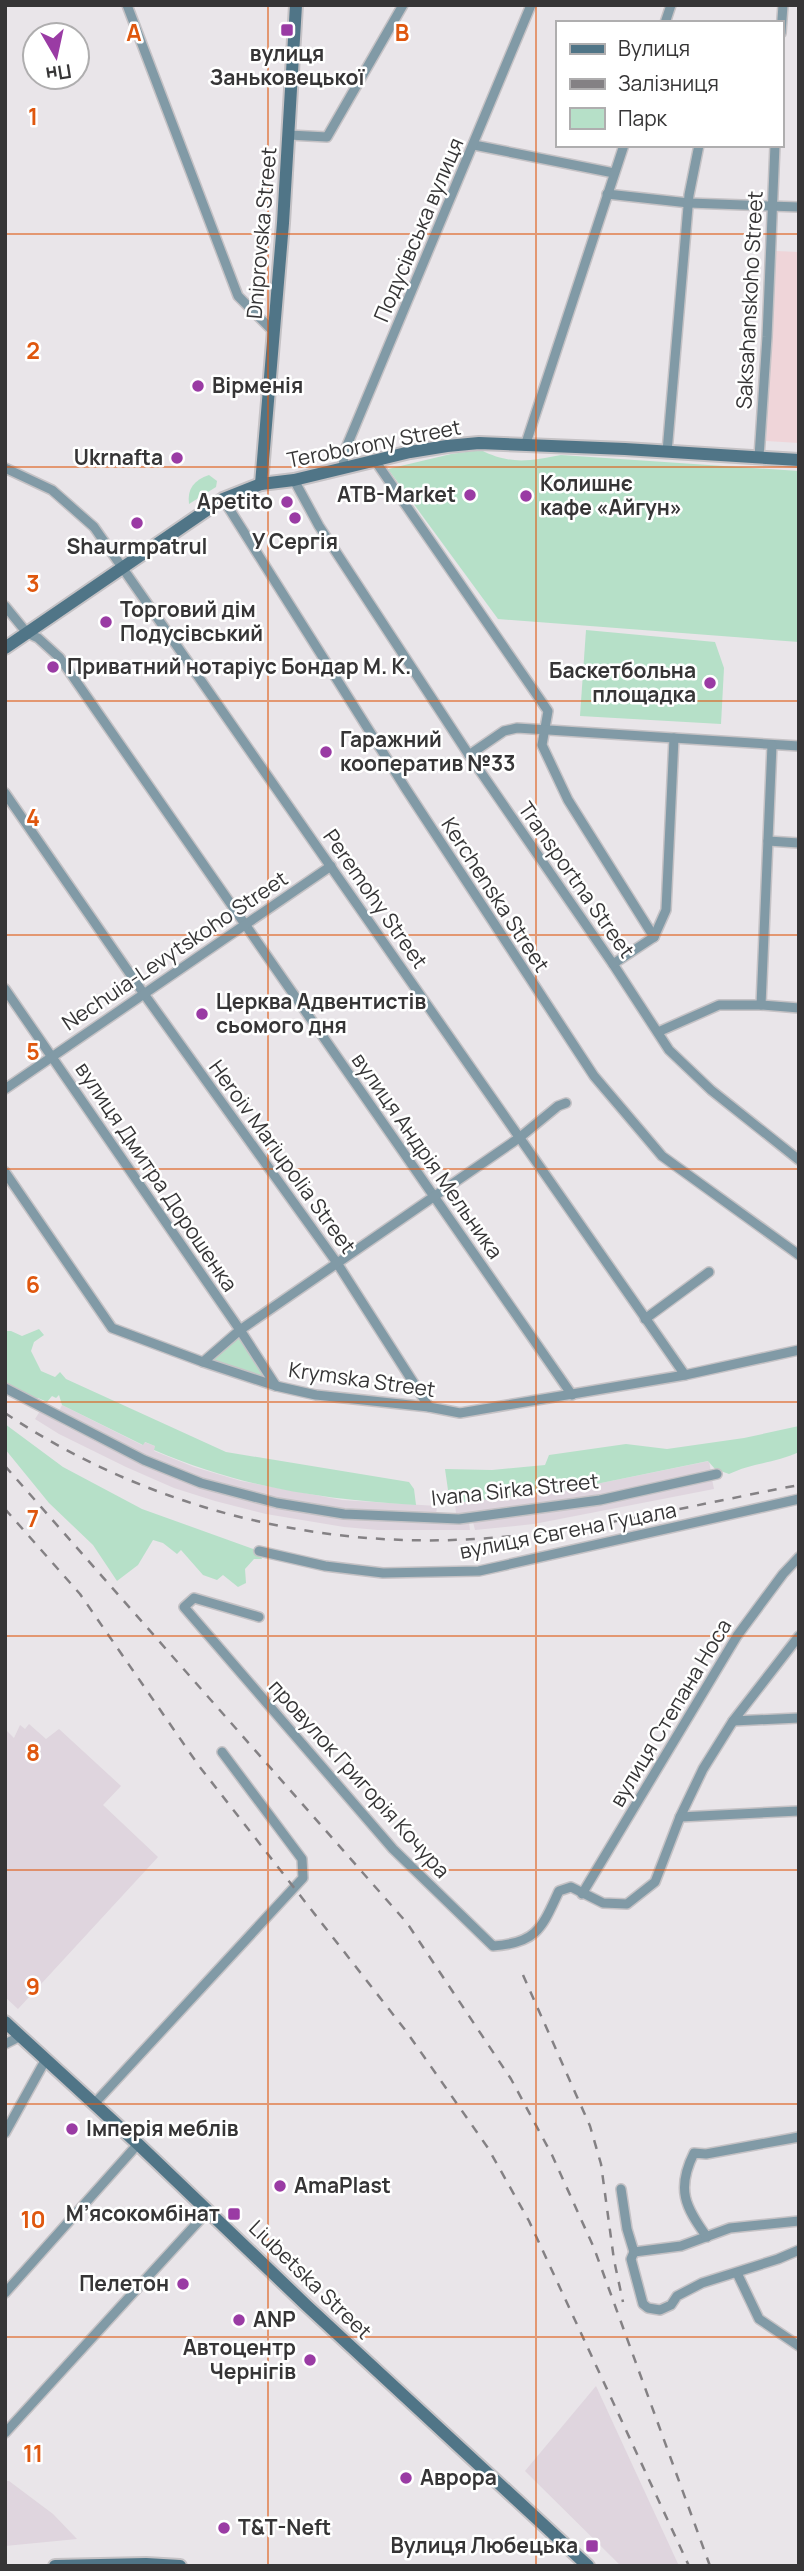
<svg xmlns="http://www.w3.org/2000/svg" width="804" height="2571" viewBox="0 0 804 2571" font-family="Manrope,sans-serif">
	<rect width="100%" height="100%" fill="#e9e5e9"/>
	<g fill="#dfd5de">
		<polygon points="62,1405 142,1445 144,1442 155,1446 154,1451 194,1467 241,1481 342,1500 437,1506 436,1516 343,1510 291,1502 202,1480 138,1454 65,1417 58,1413"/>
		<polygon points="40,1411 65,1426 131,1459 178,1479 219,1492 347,1518 469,1522 470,1530 378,1530 344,1527 266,1514 215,1501 174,1488 126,1467 59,1434 35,1419"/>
		<polygon points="709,1461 711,1472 578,1499 456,1514 455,1503 567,1490"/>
		<polygon points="712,1479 714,1489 534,1524 475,1530 473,1522 580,1507"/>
		<polygon points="29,1724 46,1739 59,1729 121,1786 103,1805 158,1857 18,2009 5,1997 5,1729 14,1738 20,1725 25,1729"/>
		<polygon points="596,2386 679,2566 621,2566 525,2471"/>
		<polygon points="5,2481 9,2481 53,2514 77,2539 5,2546"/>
	</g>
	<polygon fill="#efd5d9" points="776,251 799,252 799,443 766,441"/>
	<g fill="#b6e0c8">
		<path d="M481,450C510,465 530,461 561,455L799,471V642L498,619L388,469L451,454Z"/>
		<path d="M209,475L217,481L216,487L189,504C187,489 194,480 209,475Z"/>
		<polygon points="586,630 715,642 724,668 721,724 580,716"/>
		<path d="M39,1329L44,1335L34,1342L31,1351L41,1371L55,1377L60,1372L66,1379L226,1452L409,1482L414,1489L416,1505C320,1499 243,1488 154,1450L155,1446L145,1442L143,1445L62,1405L59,1395L56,1398L52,1396L47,1402L38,1398L31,1399L5,1385V1331H11L22,1336Z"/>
		<polygon points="234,1331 265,1377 258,1378 210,1361"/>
		<polygon points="5,1424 63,1467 142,1509 259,1551 262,1559 254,1559 245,1569 246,1583 238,1587 223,1575 217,1580 203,1575 181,1550 177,1554 163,1543 153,1540 138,1565 117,1581 93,1545 49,1503 5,1449"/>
		<path d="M799,1426V1452C776,1463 751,1463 729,1474L715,1469L708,1461L567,1490L455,1503L448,1490L445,1469L492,1470L545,1465L549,1455L626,1444L667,1449L744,1438Z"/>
	</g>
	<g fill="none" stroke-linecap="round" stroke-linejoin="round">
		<defs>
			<g id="street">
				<polyline points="127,5 238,296 273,331"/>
				<polyline points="665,23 671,5"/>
				<polyline points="781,33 783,5"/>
				<polyline points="289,135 327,137 403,5"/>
				<polyline points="474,145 614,173"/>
				<polyline points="607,194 689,203 799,207"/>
				<polyline points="525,446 624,145"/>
				<polyline points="667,452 689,195 699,145"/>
				<polyline points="759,457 767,337 775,145"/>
				<polyline points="376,462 548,711 542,745 568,800 654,937"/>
				<polyline points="5,468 52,490 94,527 685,1375"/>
				<polyline points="344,468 343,455 531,5"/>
				<polyline points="294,480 319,526 469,755 613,964 669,1050 711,1090 799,1160"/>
				<polyline points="223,499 406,789 594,1076 662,1156 799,1255"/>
				<polyline points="5,606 27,633 38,638 60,658"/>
				<polyline points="62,661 572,1395"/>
				<polyline points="469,755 504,731 517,728 799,746"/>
				<polyline points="5,793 144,994 337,1263 429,1407"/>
				<polyline points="768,841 799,843"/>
				<polyline points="654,937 666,910 674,738"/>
				<polyline points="613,964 654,937"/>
				<polyline points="5,989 240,1330 276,1386"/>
				<polyline points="761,1005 772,745"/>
				<polyline points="658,1032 719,1005 761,1005 799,1008"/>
				<polyline points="5,1089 331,866"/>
				<polyline points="5,1172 112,1328 203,1362 276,1386 316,1395 429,1407 460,1413 685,1375 799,1350"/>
				<polyline points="645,1319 709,1272"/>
				<polyline points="203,1362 240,1330 519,1138 558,1106 566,1103"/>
				<polyline points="5,1388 144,1460 201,1483 277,1503 344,1514 459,1519 600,1500 717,1474"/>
				<polyline points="259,1551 325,1566 383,1573 479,1571 799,1499"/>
				<path d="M259,1617L194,1598L184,1607L393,1849L493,1946C538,1943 542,1927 559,1891L571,1887L603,1903L627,1904L655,1882L680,1817L703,1769L733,1721L799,1636"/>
				<polyline points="733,1721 799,1718"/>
				<polyline points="680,1817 799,1811"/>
				<polyline points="582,1894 737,1636 783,1574 799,1557"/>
				<polyline points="5,2044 21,2036"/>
				<polyline points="94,2104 303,1878 302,1859 222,1752"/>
				<polyline points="5,2133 46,2059"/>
				<polyline points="621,2189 627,2229 634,2252 681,2246 730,2228 799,2221"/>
				<path d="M707,2237C685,2207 676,2189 694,2153L706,2154L799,2137"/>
				<polyline points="634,2252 631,2259 643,2304 648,2308 660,2310 671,2305 677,2296 702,2283 778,2259 799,2250"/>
				<polyline points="737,2273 759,2319 799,2346"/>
				<polyline points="5,2293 138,2144"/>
				<polyline points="5,2433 208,2211"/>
			</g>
			<g id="secondary">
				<polyline points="261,484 283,223 296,5"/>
				<polyline points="5,648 223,499 261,484 294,480 410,452 447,446 479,443 625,449 799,460"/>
				<polyline points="5,2022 138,2144 306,2305 588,2566"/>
				<polyline points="55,2566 146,2564 180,2566"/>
			</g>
		</defs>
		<use href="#street" stroke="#c5c2c5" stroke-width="12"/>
		<use href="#secondary" stroke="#c5c2c5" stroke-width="16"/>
		<use href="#street" stroke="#819aa6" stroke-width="9"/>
		<use href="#secondary" stroke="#507587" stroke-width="12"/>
		<g stroke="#848184" stroke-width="2.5" stroke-dasharray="9 9" stroke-linecap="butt">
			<path d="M5,1413C142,1505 310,1549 474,1539C583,1533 692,1505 799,1485"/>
			<polyline points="5,1466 407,1923 511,2079 552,2155 594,2248 710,2566"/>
			<polyline points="5,1509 80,1594 199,1766 406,2031 488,2148 529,2221 689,2566"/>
			<polyline points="523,1975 590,2126 601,2164 614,2260 623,2302"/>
		</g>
	</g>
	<path fill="none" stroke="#df570e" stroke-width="2" stroke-opacity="0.55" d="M268,5V2566M536,5V2566M5,234H799M5,467H799M5,701H799M5,935H799M5,1169H799M5,1402H799M5,1636H799M5,1870H799M5,2104H799M5,2337H799"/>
	<g fill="#9a3ba4" stroke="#fff" stroke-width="2.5">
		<rect x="280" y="23" width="14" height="14" rx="3.5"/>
		<circle cx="198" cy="386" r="7"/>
		<circle cx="177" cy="458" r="7"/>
		<circle cx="470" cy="495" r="7"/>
		<circle cx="526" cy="496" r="7"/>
		<circle cx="287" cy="502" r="7"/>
		<circle cx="295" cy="518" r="7"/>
		<circle cx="137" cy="523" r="7"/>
		<circle cx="106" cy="622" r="7"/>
		<circle cx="53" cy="667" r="7"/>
		<circle cx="710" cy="683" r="7"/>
		<circle cx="326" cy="752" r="7"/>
		<circle cx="202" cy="1014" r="7"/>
		<circle cx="72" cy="2129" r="7"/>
		<circle cx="280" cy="2186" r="7"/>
		<rect x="227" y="2207" width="14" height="14" rx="3.5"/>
		<circle cx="183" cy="2284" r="7"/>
		<circle cx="239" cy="2320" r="7"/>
		<circle cx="310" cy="2360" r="7"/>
		<circle cx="406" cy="2478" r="7"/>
		<circle cx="224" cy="2528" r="7"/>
		<rect x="585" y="2539" width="14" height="14" rx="3.5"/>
	</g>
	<g text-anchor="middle" stroke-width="5" stroke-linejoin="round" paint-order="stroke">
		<g font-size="21" font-weight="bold" fill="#363536" stroke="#fff" text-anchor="start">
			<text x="287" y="61" text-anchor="middle">вулиця<tspan x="287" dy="24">Заньковецької</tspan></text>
			<text x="212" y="393">Вірменія</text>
			<text x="163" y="465" text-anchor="end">Ukrnafta</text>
			<text x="540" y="491">Колишнє<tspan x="540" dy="24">кафе «Айгун»</tspan></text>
			<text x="456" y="502" text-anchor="end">ATB-Market</text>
			<text x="273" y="509" text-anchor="end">Apetito</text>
			<text x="295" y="549" text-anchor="middle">У Сергія</text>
			<text x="137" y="554" text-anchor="middle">Shaurmpatrul</text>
			<text x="120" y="617">Торговий дім<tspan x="120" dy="24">Подусівський</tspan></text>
			<text x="67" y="674">Приватний нотаріус Бондар М. К.</text>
			<text x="696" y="678" text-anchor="end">Баскетбольна<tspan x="696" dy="24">площадка</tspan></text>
			<text x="340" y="747">Гаражний<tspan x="340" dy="24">кооператив №33</tspan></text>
			<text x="216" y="1009">Церква Адвентистів<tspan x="216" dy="24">сьомого дня</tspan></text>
			<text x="86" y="2136">Імперія меблів</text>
			<text x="294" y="2193">AmaPlast</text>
			<text x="220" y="2221" text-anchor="end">М’ясокомбінат</text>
			<text x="169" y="2291" text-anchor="end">Пелетон</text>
			<text x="253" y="2327">ANP</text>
			<text x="296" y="2355" text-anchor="end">Автоцентр<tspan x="296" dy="24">Чернігів</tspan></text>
			<text x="420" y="2485">Аврора</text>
			<text x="238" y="2535">T&amp;T-Neft</text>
			<text x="578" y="2553" text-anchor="end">Вулиця Любецька</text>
		</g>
		<g font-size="21" fill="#363536" stroke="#fff">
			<text transform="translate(419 230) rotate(-67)" y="7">Подусівська вулиця</text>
			<text transform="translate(262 233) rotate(-85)" y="7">Dniprovska Street</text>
			<text transform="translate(750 300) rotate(-87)" y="7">Saksahanskoho Street</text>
			<text transform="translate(374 444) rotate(-11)" y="7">Teroborony Street</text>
			<text transform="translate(576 880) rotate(55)" y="7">Transportna Street</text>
			<text transform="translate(495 895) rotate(57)" y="7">Kerchenska Street</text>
			<text transform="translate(375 899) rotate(55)" y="7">Peremohy Street</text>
			<text transform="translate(175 951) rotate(-34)" y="7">Nechuia-Levytskoho Street</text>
			<text transform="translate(427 1156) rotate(55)" y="7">вулиця Андрія Мельника</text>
			<text transform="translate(282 1157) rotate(54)" y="7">Heroiv Mariupolia Street</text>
			<text transform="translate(156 1177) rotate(56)" y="7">вулиця Дмитра Дорошенка</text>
			<text transform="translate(362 1380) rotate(8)" y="7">Krymska Street</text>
			<text transform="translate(515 1490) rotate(-6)" y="7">Ivana Sirka Street</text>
			<text transform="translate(568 1531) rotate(-11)" y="7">вулиця Євгена Гуцала</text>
			<text transform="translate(671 1713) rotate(-59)" y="7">вулиця Степана Носа</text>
			<text transform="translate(359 1779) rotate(48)" y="7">провулок Григорія Кочура</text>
			<text transform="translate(310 2280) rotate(44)" y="7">Liubetska Street</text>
		</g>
	</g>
	<g font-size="23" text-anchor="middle" font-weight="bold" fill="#df570e" stroke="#fff" stroke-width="5" stroke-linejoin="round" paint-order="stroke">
		<text x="134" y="41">A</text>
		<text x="402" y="41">B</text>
		<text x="33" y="125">1</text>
		<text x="33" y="359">2</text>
		<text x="33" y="592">3</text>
		<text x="33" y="826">4</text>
		<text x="33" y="1060">5</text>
		<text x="33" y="1293">6</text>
		<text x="33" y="1527">7</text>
		<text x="33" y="1761">8</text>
		<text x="33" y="1995">9</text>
		<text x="33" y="2228">10</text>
		<text x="33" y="2462">11</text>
	</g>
	<rect width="804" height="2571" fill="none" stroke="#363536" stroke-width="14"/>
	<rect x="556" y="21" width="228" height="126" fill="#ffffff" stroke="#afaeaf" stroke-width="2"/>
	<rect x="570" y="44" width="35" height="10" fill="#507587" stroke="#afaeaf" stroke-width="2"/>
	<text x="618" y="56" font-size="21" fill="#363536">Вулиця</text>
	<rect x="570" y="79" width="35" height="10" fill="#848184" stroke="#afaeaf" stroke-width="2"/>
	<text x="618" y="91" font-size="21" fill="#363536">Залізниця</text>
	<rect x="570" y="108" width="35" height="21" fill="#b6e0c8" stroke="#afaeaf" stroke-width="2"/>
	<text x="618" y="126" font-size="21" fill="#363536">Парк</text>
	<g transform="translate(56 56) rotate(171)"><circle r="33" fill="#ffffff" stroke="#afaeaf" stroke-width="2"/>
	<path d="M0-5L12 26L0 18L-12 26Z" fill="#9a3ba4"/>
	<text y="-10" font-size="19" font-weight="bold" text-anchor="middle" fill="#363536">Пн</text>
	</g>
</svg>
